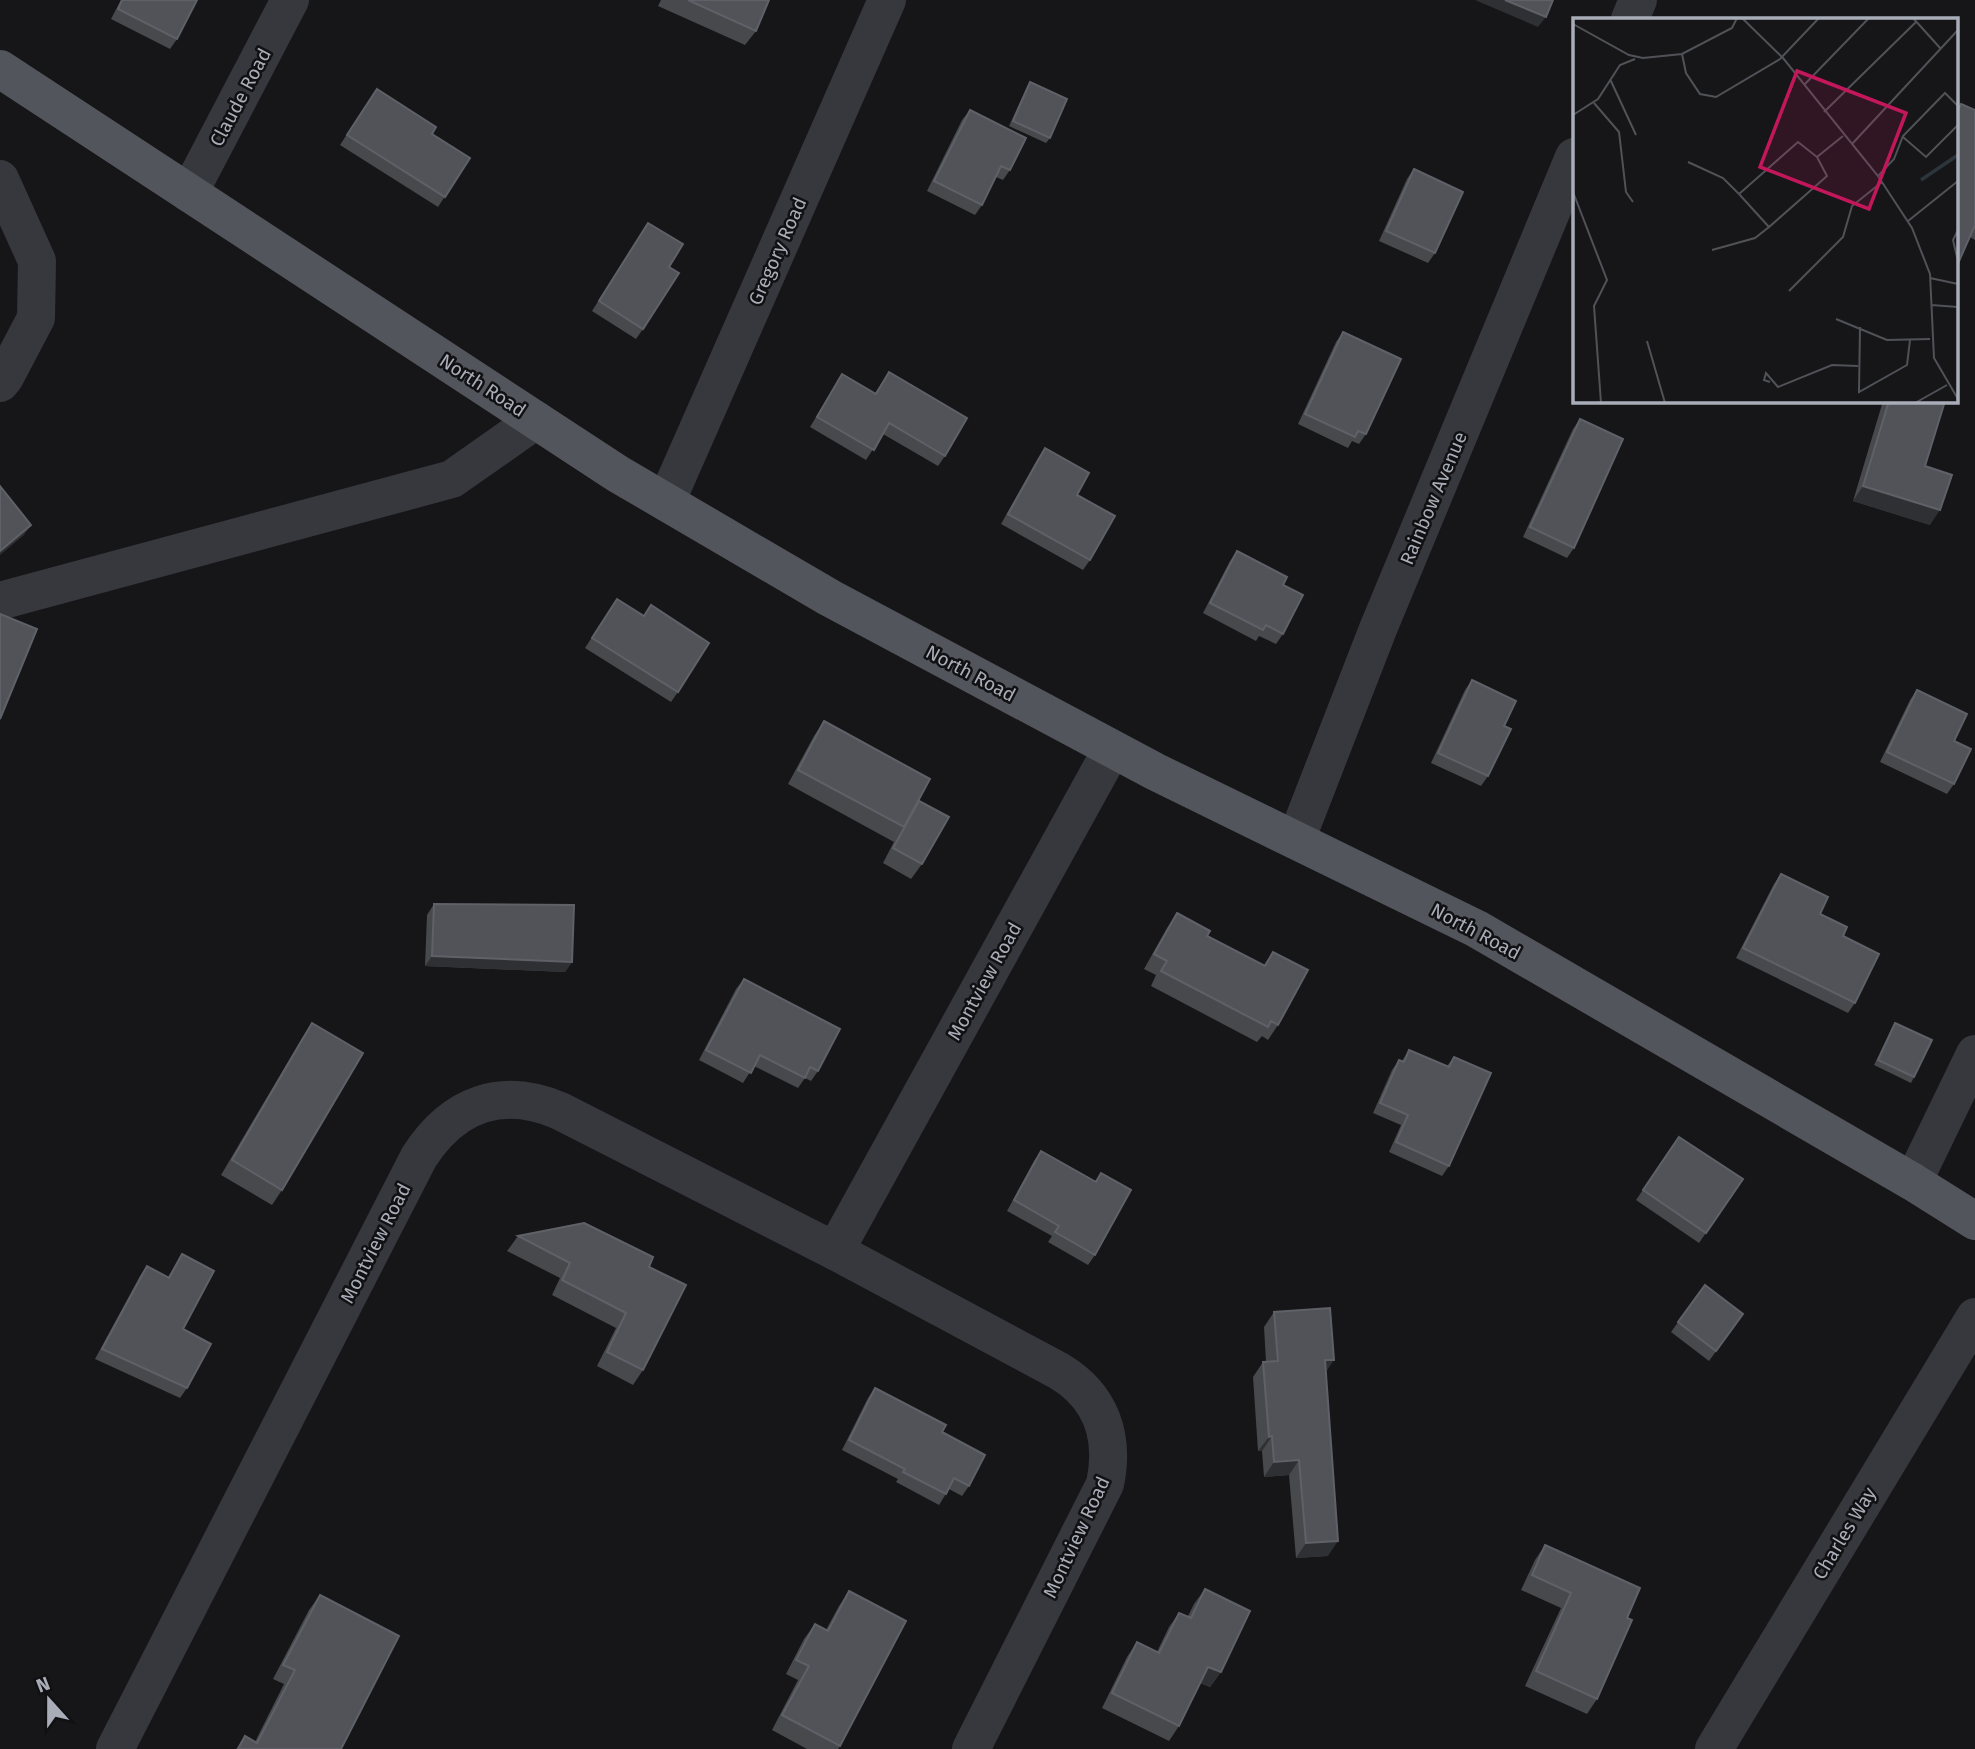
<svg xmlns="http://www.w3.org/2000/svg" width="1975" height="1749" viewBox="0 0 1975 1749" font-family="'Fira Sans',sans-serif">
	<rect width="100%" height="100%" fill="#161618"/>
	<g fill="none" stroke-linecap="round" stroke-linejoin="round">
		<g stroke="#37383d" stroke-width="38">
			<polyline points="1630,19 1638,0"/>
			<polyline points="0,179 37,261 36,318 5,377 0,383"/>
			<polyline points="189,193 290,0"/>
			<polyline points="666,502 887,0"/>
			<polyline points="0,601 452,479 536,420"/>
			<polyline points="1296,840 1378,629 1574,157"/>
			<polyline points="1913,1182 1975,1054"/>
			<polyline points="835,1251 1112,749"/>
			<path d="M115,1749L419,1157C453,1104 502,1086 560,1111L835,1251L1059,1371C1101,1396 1115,1437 1105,1484L971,1749"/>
			<polyline points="1714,1749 1975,1317"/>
		</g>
		<polyline stroke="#53555c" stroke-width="38" points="0,69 618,474 830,598 1156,772 1477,929 1913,1182 1975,1221"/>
	</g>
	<g fill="#47494d">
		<polygon points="121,0 197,0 177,39 170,49 111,19"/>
		<polygon points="661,0 769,0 756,31 745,45 658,6"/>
		<polygon points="1030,82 1050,138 1046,143 1009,126 1027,87"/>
		<polygon points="370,99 470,158 438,207 340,145"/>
		<polygon points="1961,104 1975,110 1975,240 1970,237 1956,268 1956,111"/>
		<polygon points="970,110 1010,170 1003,180 996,177 982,205 975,215 927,191 962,120"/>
		<polygon points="1414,169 1435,253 1428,263 1379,241 1407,179"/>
		<polygon points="648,223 669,267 643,329 636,339 592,311"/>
		<polygon points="1343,332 1366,434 1359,444 1352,441 1348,448 1298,424 1336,342"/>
		<polygon points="889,372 945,456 938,466 883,434 866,460 810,427 842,374 875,393"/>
		<polygon points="1883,401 1945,401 1925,466 1930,525 1853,501"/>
		<polygon points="1580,419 1574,548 1567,558 1523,537 1573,429"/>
		<polygon points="1045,448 1077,495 1090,560 1083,570 1001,524 1038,458"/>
		<polygon points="1237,551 1283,585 1283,634 1276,644 1259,636 1256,641 1203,613 1230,561"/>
		<polygon points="617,599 678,692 671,702 585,648"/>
		<polygon points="1472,680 1488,776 1481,786 1431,763 1465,690"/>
		<polygon points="1917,690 1954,741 1954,784 1947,794 1880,762 1910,700"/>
		<polygon points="824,721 917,803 922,864 911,879 883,863 896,838 894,842 788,784 814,736"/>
		<polygon points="1781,874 1843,936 1855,1003 1848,1013 1736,958 1774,884"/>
		<polygon points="434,904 572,962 565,972 425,966 427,915"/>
		<polygon points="1177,913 1207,936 1264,965 1273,952 1278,1025 1268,1040 1262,1036 1257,1042 1151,986 1156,975 1144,969 1167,928"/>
		<polygon points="744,979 818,1071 811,1081 805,1078 798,1088 754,1066 743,1083 699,1060 736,989"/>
		<polygon points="312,1023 282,1190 272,1205 221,1175 302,1038"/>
		<polygon points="1895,1023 1914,1077 1911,1083 1874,1065 1892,1028"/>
		<polygon points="1409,1050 1447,1066 1454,1057 1449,1166 1442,1176 1389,1152 1401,1125 1373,1113 1392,1070 1399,1060 1402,1061"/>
		<polygon points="1679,1137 1743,1179 1699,1243 1636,1200"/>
		<polygon points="1041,1151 1095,1181 1101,1173 1095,1255 1088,1265 1048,1242 1052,1236 1007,1211 1034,1161"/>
		<polygon points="518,1236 649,1267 643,1370 633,1385 597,1366 616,1328 552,1295 560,1278 507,1251"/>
		<polygon points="182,1254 183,1329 187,1388 180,1398 95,1359 140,1276 147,1266 168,1277"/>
		<polygon points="1705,1285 1743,1314 1709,1361 1671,1332"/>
		<polygon points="1274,1312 1326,1372 1328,1556 1296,1558 1289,1475 1264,1477 1262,1451 1258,1451 1253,1377 1263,1362 1266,1362 1264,1327"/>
		<polygon points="875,1388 969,1486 962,1496 949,1489 939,1505 896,1482 898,1479 842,1450 868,1398"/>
		<polygon points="1545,1545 1627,1618 1597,1699 1587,1714 1525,1686 1561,1608 1521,1590 1535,1560"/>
		<polygon points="1205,1589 1221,1672 1210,1687 1200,1683 1179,1726 1169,1741 1102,1708 1127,1657 1137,1642 1157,1652 1169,1627 1179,1613 1188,1616 1194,1604"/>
		<polygon points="849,1591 840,1746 838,1749 807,1749 772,1730 798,1680 786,1674 804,1639 815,1624 826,1630 839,1606"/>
		<polygon points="320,1595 341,1749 236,1749 245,1736 255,1742 284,1684 273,1679 309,1610"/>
	</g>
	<g fill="#2f3033">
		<polygon points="1475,0 1505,0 1546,17 1538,27"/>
		<polygon points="1863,486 1940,510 1930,525 1853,501"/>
		<polygon points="31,525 24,535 0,555 0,551"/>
		<polygon points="432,956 572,962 565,972 425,966"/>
		<polygon points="1325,1360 1334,1360 1324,1375"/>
		<polygon points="1272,1436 1262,1451 1258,1451 1269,1437"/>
		<polygon points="1299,1460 1289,1475 1264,1477 1274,1462"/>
		<polygon points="1338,1541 1328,1556 1296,1558 1306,1543"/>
		<polygon points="1208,1667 1221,1672 1210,1687 1198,1682"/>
	</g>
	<g fill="#525359" stroke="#5f6168" stroke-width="2">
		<polygon points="122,0 197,0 177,39 118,9"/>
		<polygon points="688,0 769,0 756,31"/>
		<polygon points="1505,0 1553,0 1546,17"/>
		<polygon points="1030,82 1067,99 1050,138 1013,121"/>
		<polygon points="377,89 436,127 432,134 470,158 445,197 347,135"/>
		<polygon points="1961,104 1975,110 1975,225 1956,268 1956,115"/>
		<polygon points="970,110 1026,138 1010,170 1001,166 982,205 934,181"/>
		<polygon points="1414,169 1463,192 1435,253 1386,231"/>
		<polygon points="648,223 683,244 669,267 679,273 643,329 599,301"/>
		<polygon points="1343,332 1401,359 1366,434 1358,431 1355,437 1305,414"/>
		<polygon points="889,372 967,418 945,456 889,423 874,450 817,417 842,374 876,394"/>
		<polygon points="1889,401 1945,401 1925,466 1952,475 1940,510 1863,486"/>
		<polygon points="1580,419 1623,439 1574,548 1530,527"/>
		<polygon points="1045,448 1089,473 1077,495 1115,516 1090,560 1008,514"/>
		<polygon points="0,486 31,525 0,551"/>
		<polygon points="1237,551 1287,577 1283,585 1303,595 1283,634 1266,625 1263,630 1210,603"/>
		<polygon points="617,599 644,616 651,605 709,643 678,692 592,638"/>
		<polygon points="0,614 37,629 0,719"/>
		<polygon points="1472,680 1516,701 1504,726 1511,729 1488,776 1438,753"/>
		<polygon points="1917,690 1967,714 1954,741 1971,749 1954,784 1887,752"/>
		<polygon points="824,721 930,779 904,827 798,770"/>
		<polygon points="919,801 949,817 922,864 893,848"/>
		<polygon points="1781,874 1828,897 1820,914 1847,927 1843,936 1879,954 1855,1003 1743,948"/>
		<polygon points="434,904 574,905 572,962 432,956"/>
		<polygon points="1177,913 1210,931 1207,936 1265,966 1273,952 1308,970 1278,1025 1271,1021 1268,1027 1161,971 1167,961 1154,954"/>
		<polygon points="744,979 840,1029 818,1071 810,1067 805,1078 760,1055 751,1073 706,1050"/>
		<polygon points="312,1023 363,1053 282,1190 232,1160"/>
		<polygon points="1895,1023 1932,1040 1914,1077 1878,1060"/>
		<polygon points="1409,1050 1449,1067 1454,1057 1491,1073 1449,1166 1396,1142 1408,1115 1380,1103 1399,1060 1404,1062"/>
		<polygon points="1679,1137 1743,1179 1706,1233 1643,1190"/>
		<polygon points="1041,1151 1096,1182 1101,1173 1131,1190 1095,1255 1055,1232 1059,1226 1014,1200"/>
		<polygon points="584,1223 653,1257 649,1267 686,1285 643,1370 607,1352 626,1313 562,1280 570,1263 518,1236"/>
		<polygon points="182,1254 214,1271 183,1329 211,1344 187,1388 102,1349 147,1266 169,1278"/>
		<polygon points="1705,1285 1743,1314 1716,1351 1678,1322"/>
		<polygon points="1330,1308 1334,1360 1325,1360 1338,1541 1306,1543 1299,1460 1274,1462 1272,1436 1269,1437 1263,1362 1278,1361 1274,1312"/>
		<polygon points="875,1388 946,1425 942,1432 985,1455 969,1486 954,1478 946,1494 903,1472 905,1469 849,1440"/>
		<polygon points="1545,1545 1640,1588 1627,1618 1632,1620 1597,1699 1536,1671 1571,1593 1532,1575"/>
		<polygon points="1205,1589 1250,1611 1221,1672 1208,1667 1179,1726 1112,1693 1137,1642 1159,1653 1179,1613 1191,1618"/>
		<polygon points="849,1591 906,1621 840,1746 782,1715 809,1666 796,1660 815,1624 828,1631"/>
		<polygon points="320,1595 399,1636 341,1749 238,1749 245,1736 257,1743 295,1670 283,1665"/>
	</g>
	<g text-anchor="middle" stroke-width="5" stroke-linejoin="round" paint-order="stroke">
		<g font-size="19" fill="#a8adb8" stroke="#111113">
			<text transform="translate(240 97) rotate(-62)" y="7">Claude Road</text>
			<text transform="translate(777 251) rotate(-66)" y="7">Gregory Road</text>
			<text transform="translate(483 385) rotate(33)" y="7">North Road</text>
			<text transform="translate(1433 498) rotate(-67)" y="7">Rainbow Avenue</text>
			<text transform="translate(971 673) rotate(28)" y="7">North Road</text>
			<text transform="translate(1476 931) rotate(28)" y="7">North Road</text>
			<text transform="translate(984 981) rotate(-61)" y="7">Montview Road</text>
			<text transform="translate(375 1243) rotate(-63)" y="7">Montview Road</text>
			<text transform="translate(1844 1533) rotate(-59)" y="7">Charles Way</text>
			<text transform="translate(1076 1537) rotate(-65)" y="7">Montview Road</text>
		</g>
	</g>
	<g transform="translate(1573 18)">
		<rect width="385" height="385" fill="#161618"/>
		<path fill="none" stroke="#2c353c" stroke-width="3.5" d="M348,162L385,137"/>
		<path fill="none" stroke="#505258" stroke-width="2" d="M169,0L210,40L305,158L339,210L357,256L361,340L385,381M340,0L368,31M0,6L56,37L70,40L109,36L159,10L164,0M109,36L113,55L127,76L143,79L207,41L246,0M37,61L63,117M231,67L296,0M21,85L46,114L53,174L60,184M251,94L343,4M0,97L25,81L47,47L62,41M330,119L353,139L385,107M279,126L385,12M244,139L225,124L166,176L196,209L254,158L244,139L270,118M115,144L150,160L166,176M305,158L321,141L330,118L372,75L385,88M0,174L34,262L21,288L28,385M335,203L385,163M385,212L380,222L385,243M139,232L182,220L196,209M357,260L385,266M216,273L270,219L279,188L309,164M358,287L385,289M263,301L314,322L357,321M287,309L286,374L334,347L337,322M74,323L92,385M197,364L191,362L193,355L205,369L259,347L285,348M342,385L374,367"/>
		<path fill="#c2185b" fill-opacity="0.15" stroke="#c2185b" stroke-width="3.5" d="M224,53L333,95L296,191L187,149Z"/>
		<rect width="385" height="385" fill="none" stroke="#a8adb8" stroke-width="3.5"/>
	</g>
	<g transform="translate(49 1700) rotate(339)" stroke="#111113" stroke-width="5" paint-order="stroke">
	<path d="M0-5L12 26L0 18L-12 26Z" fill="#a8adb8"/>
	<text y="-10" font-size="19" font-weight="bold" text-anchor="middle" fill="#a8adb8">N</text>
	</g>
</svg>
